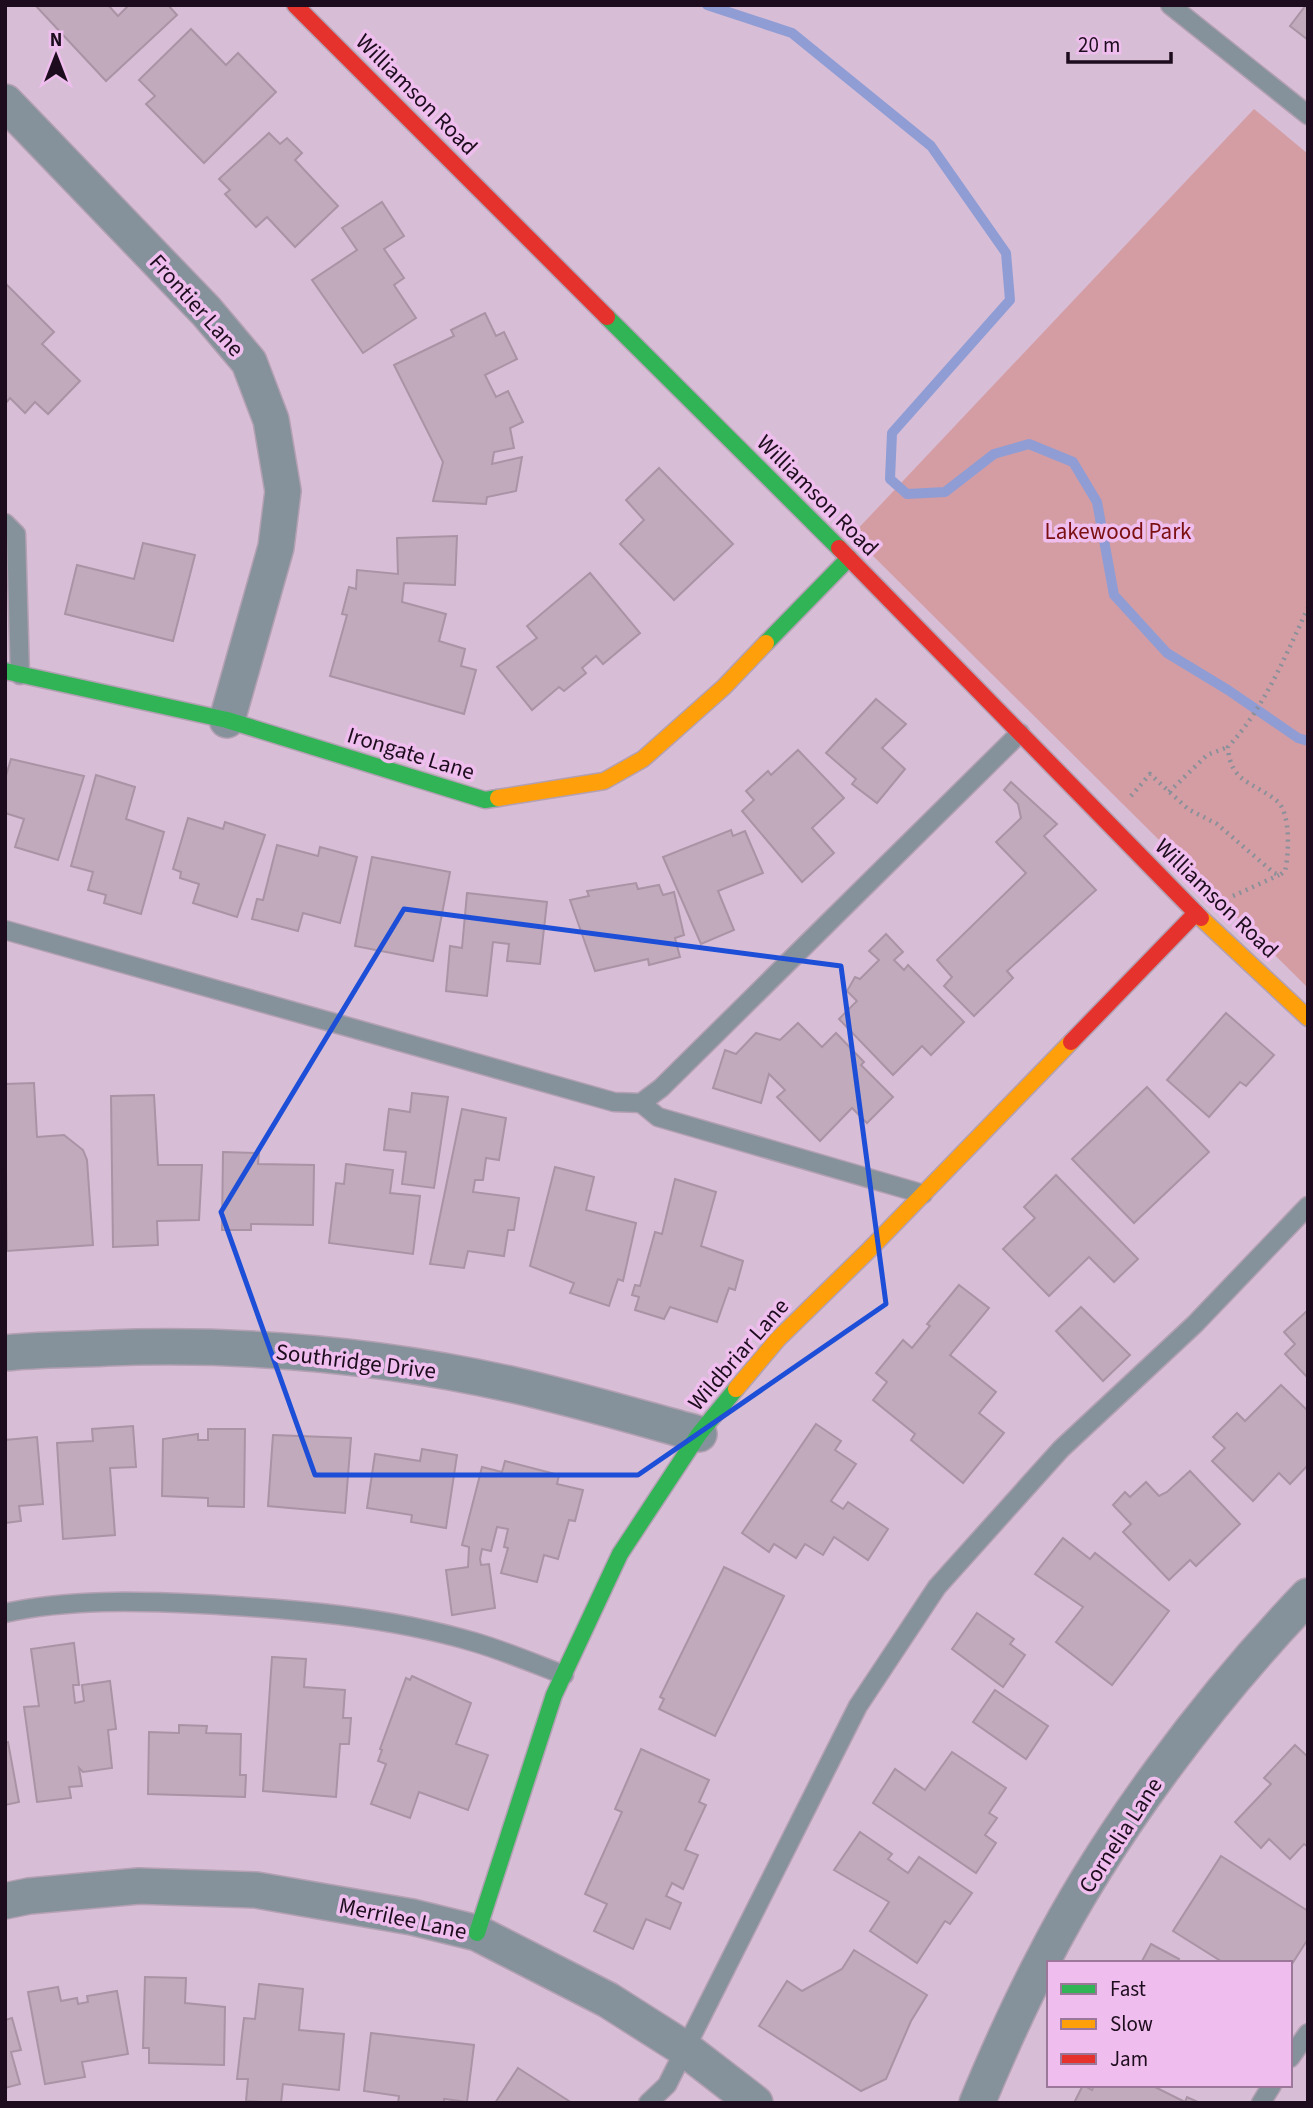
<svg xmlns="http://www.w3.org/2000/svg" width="1313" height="2108" viewBox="0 0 1313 2108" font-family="'Source Sans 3',sans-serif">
	<rect width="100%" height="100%" fill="#d7bdd6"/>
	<polygon fill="#d49da3" points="1254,109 1308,154 1308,988 852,535"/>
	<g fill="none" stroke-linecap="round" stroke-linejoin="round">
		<polyline stroke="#909dd5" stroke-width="10" points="707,5 792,33 931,146 1006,253 1010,300 892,433 890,479 907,494 945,492 994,454 1029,444 1073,462 1097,502 1114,595 1167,653 1228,690 1298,738 1308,741"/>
	</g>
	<g fill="#c1aabb" stroke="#a993a4" stroke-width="2">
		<polygon points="35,5 108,5 118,16 129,5 168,5 177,15 106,81"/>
		<polygon points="1306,5 1308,5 1308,40 1290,26"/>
		<polygon points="191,29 226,65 238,53 276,92 204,163 146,104 155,96 139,80"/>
		<polygon points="269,133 280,144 287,138 302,153 295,160 338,206 295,247 267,217 256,227 225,194 230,190 219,179"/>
		<polygon points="382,202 404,236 384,249 404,278 394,285 416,318 363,353 312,280 357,250 342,228"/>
		<polygon points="5,283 54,332 42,344 80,381 48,414 35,402 25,413 10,398 5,404"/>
		<polygon points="485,313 496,336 504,332 517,359 485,375 496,397 508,391 523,422 510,428 514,448 494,452 492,464 522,457 516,491 487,497 486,504 433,501 443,462 394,365 454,336 451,330"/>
		<polygon points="659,468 733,544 674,600 620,544 644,520 626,500"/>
		<polygon points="457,536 455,585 404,583 402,602 446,614 439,641 465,649 461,666 476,670 464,714 330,676 347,615 342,614 349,587 356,589 357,570 398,574 397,538"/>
		<polygon points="143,543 195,555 173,641 65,614 77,565 134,579"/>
		<polygon points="590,573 640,633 603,664 596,656 582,668 586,673 564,691 559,687 532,710 497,667 537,638 527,626"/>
		<polygon points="876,699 906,724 882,748 905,769 877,803 852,784 856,779 826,753"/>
		<polygon points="798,750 844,798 812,828 834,853 802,882 742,811 754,800 746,791 768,771 771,775"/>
		<polygon points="11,759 84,776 58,860 15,847 24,819 5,813 5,779"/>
		<polygon points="96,775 135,787 126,819 164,832 141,914 104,903 106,895 88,890 93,872 71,866"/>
		<polygon points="1011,782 1057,824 1044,836 1096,890 1007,971 1013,978 974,1016 944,986 952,977 937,960 1026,873 996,842 1021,818 1018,804 1004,790"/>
		<polygon points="188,818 223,829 225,822 265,835 237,917 193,903 199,884 180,878 181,872 173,869"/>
		<polygon points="731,830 733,836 745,831 763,873 718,891 734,930 701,944 663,857"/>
		<polygon points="277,845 318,856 320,847 357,857 340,923 303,913 298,931 252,919 257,899 263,900"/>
		<polygon points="372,857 450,872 433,961 355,946"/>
		<polygon points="636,883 638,889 659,885 663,895 674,892 684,935 675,938 680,957 649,965 648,959 595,971 570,900 589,896 587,891"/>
		<polygon points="467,893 547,902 540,964 507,961 509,944 493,942 487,996 446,991 450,946 462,948"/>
		<polygon points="886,934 903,952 894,960 904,970 908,965 964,1022 931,1055 922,1046 893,1075 839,1019 857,1001 847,991 855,977 860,979 879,960 869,951"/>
		<polygon points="1226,1013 1274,1055 1246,1086 1240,1082 1209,1117 1167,1080"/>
		<polygon points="798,1023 822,1047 836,1033 864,1062 861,1065 893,1097 867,1123 852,1108 820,1141 777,1097 785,1090 769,1074 761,1103 713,1088 725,1050 736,1054 756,1033 780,1040"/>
		<polygon points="34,1083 37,1137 64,1135 83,1150 87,1160 93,1245 7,1251 5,1084"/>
		<polygon points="1147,1087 1209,1152 1134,1223 1072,1159"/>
		<polygon points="412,1093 448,1097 434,1188 402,1184 406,1152 384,1150 389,1109 410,1112"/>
		<polygon points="154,1095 158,1165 202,1165 199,1220 157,1221 158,1245 113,1247 111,1096"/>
		<polygon points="462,1109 506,1118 499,1160 486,1158 483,1180 475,1180 473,1192 519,1198 514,1230 508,1230 504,1256 468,1251 464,1268 430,1264"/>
		<polygon points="223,1152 259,1153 258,1164 314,1165 313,1225 251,1224 251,1230 222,1230"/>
		<polygon points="346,1164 393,1170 390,1193 420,1196 413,1254 329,1243 336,1183 344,1184"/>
		<polygon points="555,1167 594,1177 586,1210 636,1223 623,1281 618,1279 609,1306 570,1293 574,1283 530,1266"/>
		<polygon points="1056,1175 1138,1259 1114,1282 1089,1257 1049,1296 1003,1249 1035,1218 1024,1207"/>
		<polygon points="675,1179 716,1192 701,1246 743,1261 735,1290 729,1288 717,1322 670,1307 664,1319 635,1310 639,1297 632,1295 635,1285 640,1286 655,1232 662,1234"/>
		<polygon points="959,1285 989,1308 950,1355 996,1392 979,1413 1004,1433 963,1483 911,1440 915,1434 873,1400 887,1382 876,1373 903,1340 912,1348 930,1326 927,1324"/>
		<polygon points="1081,1307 1130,1355 1103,1381 1056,1331"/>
		<polygon points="1308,1310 1308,1378 1285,1354 1295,1344 1284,1332"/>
		<polygon points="1281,1385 1308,1411 1308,1465 1290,1484 1279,1473 1253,1501 1212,1461 1225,1448 1213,1437 1237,1413 1245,1421"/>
		<polygon points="816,1424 841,1441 835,1450 856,1464 831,1501 843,1509 848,1502 888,1529 868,1560 834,1537 823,1555 805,1544 796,1558 774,1544 769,1552 742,1533"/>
		<polygon points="133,1426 136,1467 110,1468 115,1535 63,1539 57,1443 93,1441 92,1429"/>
		<polygon points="208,1429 245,1429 244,1507 208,1506 208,1498 162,1496 163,1439 198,1434 198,1440 208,1440"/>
		<polygon points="273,1435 351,1438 345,1513 268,1506"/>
		<polygon points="37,1437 43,1504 19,1506 21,1521 5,1523 5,1440"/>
		<polygon points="422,1449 457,1455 446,1528 411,1522 412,1515 367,1508 375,1454 420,1461"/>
		<polygon points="505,1461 559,1475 557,1484 583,1490 575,1521 569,1520 558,1559 544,1555 537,1582 501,1573 508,1548 504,1547 508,1529 497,1527 491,1551 482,1549 480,1559 481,1565 489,1564 495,1608 452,1615 446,1570 468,1567 469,1547 462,1545 482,1467 502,1472"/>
		<polygon points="1190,1471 1240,1524 1196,1566 1190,1560 1169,1580 1123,1532 1131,1524 1113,1505 1125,1492 1130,1497 1146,1482 1159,1496 1167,1492"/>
		<polygon points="1063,1538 1090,1559 1095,1553 1169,1611 1112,1685 1056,1642 1083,1607 1035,1574"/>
		<polygon points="724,1567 784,1596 715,1736 659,1709 664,1699 660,1697"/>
		<polygon points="977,1613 1014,1639 1010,1644 1025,1655 1003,1687 952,1649"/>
		<polygon points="74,1643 79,1685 73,1685 75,1703 84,1701 82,1685 110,1681 116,1729 108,1730 112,1768 83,1772 79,1768 82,1786 69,1787 71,1798 37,1802 24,1707 39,1706 31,1649"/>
		<polygon points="272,1657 306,1659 304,1687 345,1690 343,1718 351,1718 349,1744 340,1744 336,1797 263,1791"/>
		<polygon points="412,1676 471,1703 456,1744 488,1755 468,1810 419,1792 410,1818 371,1804 386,1764 378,1761 382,1750 380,1749 406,1678 410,1680"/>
		<polygon points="995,1690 1048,1726 1026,1759 973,1722"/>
		<polygon points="179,1725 207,1726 206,1733 241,1734 240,1775 246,1775 245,1797 148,1794 149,1732 179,1733"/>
		<polygon points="8,1742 19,1802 5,1805 5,1743"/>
		<polygon points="1295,1745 1308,1757 1308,1847 1304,1844 1290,1859 1269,1839 1261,1848 1235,1822 1271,1784 1264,1778"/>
		<polygon points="641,1749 709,1780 699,1802 706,1805 685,1850 698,1855 683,1889 672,1883 666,1896 681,1903 670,1929 646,1919 633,1949 594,1931 607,1904 585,1894 622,1812 615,1809"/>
		<polygon points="952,1752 1006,1788 989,1813 997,1818 985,1835 996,1843 976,1873 873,1803 895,1769 925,1790"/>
		<polygon points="860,1832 892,1854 888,1859 908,1873 919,1857 972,1893 950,1924 945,1921 917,1963 870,1931 889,1902 834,1870"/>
		<polygon points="1221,1856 1308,1911 1308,1939 1290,1967 1290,1963 1224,1963 1173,1931"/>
		<polygon points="1151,1944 1179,1959 1177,1963 1141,1963"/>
		<polygon points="854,1950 927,1995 911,2021 886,2079 861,2091 759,2026 787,1981 802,1991 842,1969"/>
		<polygon points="145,1977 186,1978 185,2003 225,2007 224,2065 149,2063 149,2048 143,2048"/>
		<polygon points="259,1984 303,1989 299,2030 344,2034 339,2090 283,2084 281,2103 246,2101 248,2079 237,2079 244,2018 255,2019"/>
		<polygon points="58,1987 61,2001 77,1998 78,2004 88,2002 87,1996 117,1991 128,2054 82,2062 85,2077 45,2084 28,1992"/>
		<polygon points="12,2018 21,2050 11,2052 20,2084 5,2088 5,2020"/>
		<polygon points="371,2033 474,2045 467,2102 444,2099 444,2103 398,2103 399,2096 364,2091"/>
		<polygon points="518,2068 572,2103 495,2103"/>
		<polygon points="1083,2085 1092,2090 1094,2085 1151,2085 1185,2102 1187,2097 1200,2103 1074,2103"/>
	</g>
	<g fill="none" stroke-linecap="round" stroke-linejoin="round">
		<defs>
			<g id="lane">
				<polyline points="1170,5 1308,115"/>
				<polyline points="5,523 16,534 20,675"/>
				<polyline points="5,930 614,1102 641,1103 661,1088 1020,733"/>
				<polyline points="641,1103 658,1117 923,1194"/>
				<path d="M5,1613C69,1599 137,1601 201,1604C293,1609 386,1616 474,1642C505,1651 535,1664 564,1675"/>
				<polyline points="1290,2058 1308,2033"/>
				<polyline points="648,2103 667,2085 858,1706 937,1587 1061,1449 1195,1324 1308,1206"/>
				<polyline points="1261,2103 1272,2085"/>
			</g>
			<g id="street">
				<polyline points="5,102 206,311 249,362 271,420 283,491 276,547 227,720"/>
				<path d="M5,1353C38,1349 73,1350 106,1348C242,1343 381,1355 514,1385C576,1399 637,1417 699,1434"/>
				<polyline points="5,1901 29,1896 139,1886 256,1890 412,1917 477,1933 608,2000 685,2049 755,2103"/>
				<path d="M977,2103C997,2055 1018,2008 1042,1962C1107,1834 1208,1700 1308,1596"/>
			</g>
			<g id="fast">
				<polyline points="607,317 839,548"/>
				<polyline points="766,643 849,558"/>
				<polyline points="5,671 227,720 485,800 498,798"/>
				<polyline points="477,1933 554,1695 620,1554 699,1434 736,1389"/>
			</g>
			<g id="slow">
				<polyline points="498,798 604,781 643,759 724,687 766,643"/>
				<polyline points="1201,918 1308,1018"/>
				<polyline points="736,1389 778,1339 867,1252 1071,1042"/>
			</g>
			<g id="jam">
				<polyline points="295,5 607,317"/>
				<polyline points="839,548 1201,918"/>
				<polyline points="1071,1042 1196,913"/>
			</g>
		</defs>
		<use href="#lane" stroke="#b3a0b3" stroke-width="21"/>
		<use href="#street" stroke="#b3a0b3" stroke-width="38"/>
		<use href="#fast" stroke="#b3a0b3" stroke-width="19"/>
		<use href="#slow" stroke="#b3a0b3" stroke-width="19"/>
		<use href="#jam" stroke="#b3a0b3" stroke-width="19"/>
		<g stroke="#8b909a" stroke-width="4.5" stroke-dasharray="2 5" stroke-linecap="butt">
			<polyline points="1169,792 1207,755 1228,747"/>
			<path d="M1131,796L1150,774L1188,809L1217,824L1274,873L1280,875L1285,871C1289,854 1291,813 1277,801C1254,782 1230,783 1228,747C1265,707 1285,656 1308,608"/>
			<polyline points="1233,896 1279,875"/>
		</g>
		<use href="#lane" stroke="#86929b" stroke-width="18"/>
		<use href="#street" stroke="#86929b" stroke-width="35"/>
		<use href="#fast" stroke="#30b455" stroke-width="16"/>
		<use href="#slow" stroke="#ff9f0a" stroke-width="16"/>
		<use href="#jam" stroke="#e5322d" stroke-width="16"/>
	</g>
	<path fill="none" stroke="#1d4ed8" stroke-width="5" stroke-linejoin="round" d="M404,909L841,966L886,1304L638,1475H315L221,1212Z"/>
	<g text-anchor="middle" stroke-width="7" stroke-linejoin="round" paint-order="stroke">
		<g font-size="23" fill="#1d0c1d" stroke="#efbeee">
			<text transform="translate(417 94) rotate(45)" y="8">Williamson Road</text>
			<text transform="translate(197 305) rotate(48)" y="8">Frontier Lane</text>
			<text transform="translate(818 495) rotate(45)" y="8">Williamson Road</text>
			<text transform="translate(411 753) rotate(17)" y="8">Irongate Lane</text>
			<text transform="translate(1217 898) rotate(44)" y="8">Williamson Road</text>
			<text transform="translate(738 1354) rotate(-49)" y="8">Wildbriar Lane</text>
			<text transform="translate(356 1361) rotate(7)" y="8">Southridge Drive</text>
			<text transform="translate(1120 1835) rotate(-57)" y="8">Cornelia Lane</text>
			<text transform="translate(403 1918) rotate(12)" y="8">Merrilee Lane</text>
		</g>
		<g font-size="23" fill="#7b0f11" stroke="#efbeee">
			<text x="1118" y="539">Lakewood Park</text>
		</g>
	</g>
	<rect width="1313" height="2108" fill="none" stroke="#1d0c1d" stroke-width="14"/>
	<rect x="1047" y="1961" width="245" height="126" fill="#efbeee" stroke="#9b779a" stroke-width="2"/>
	<rect x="1061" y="1984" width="35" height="10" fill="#30b455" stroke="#9b779a" stroke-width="2"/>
	<text x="1110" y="1996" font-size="21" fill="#1d0c1d">Fast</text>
	<rect x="1061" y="2019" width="35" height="10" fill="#ff9f0a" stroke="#9b779a" stroke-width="2"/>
	<text x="1110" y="2031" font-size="21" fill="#1d0c1d">Slow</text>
	<rect x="1061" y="2054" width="35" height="10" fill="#e5322d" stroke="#9b779a" stroke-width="2"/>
	<text x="1110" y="2066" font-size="21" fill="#1d0c1d">Jam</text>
	<g transform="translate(56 56)" stroke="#efbeee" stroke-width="5" paint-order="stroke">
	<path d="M0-5L12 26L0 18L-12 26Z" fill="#1d0c1d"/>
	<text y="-10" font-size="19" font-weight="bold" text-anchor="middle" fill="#1d0c1d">N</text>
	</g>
	<path d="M1068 52v10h103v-10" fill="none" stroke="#1d0c1d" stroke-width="3.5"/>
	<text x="1078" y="52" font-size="21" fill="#1d0c1d" stroke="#efbeee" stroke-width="5" paint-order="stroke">20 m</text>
</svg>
